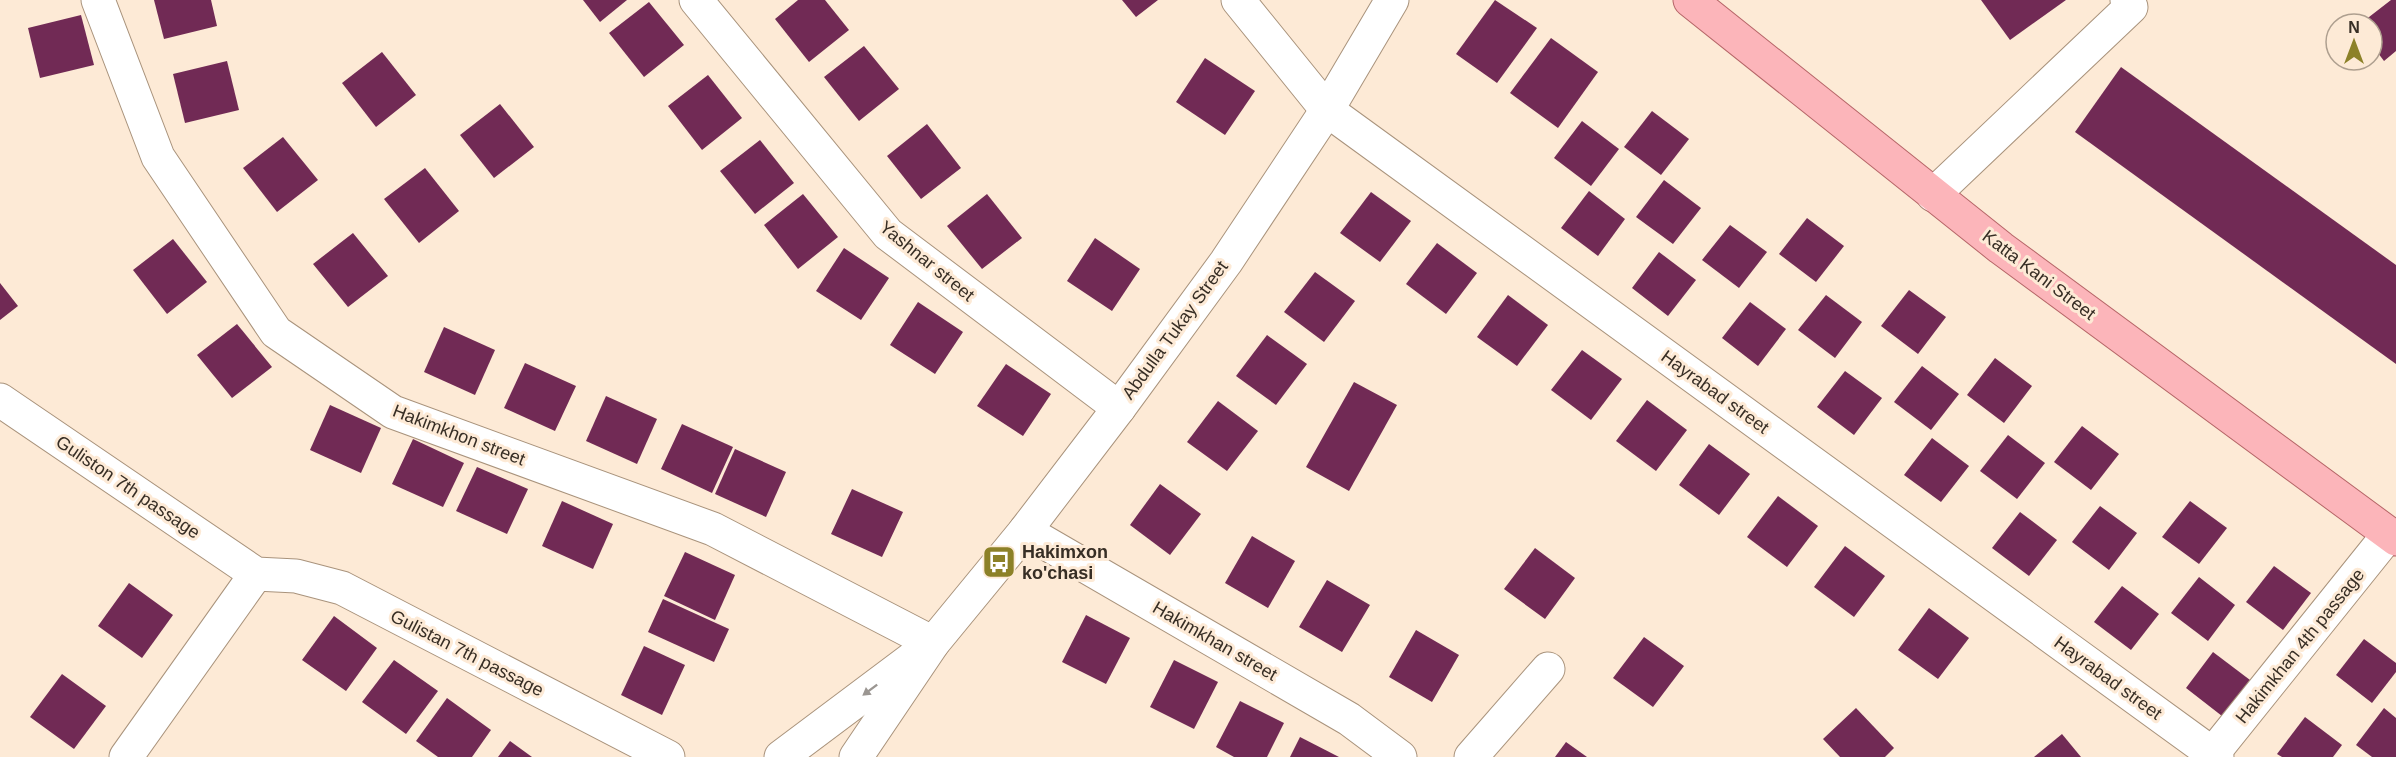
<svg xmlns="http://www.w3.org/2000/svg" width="2396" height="757" viewBox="0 0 2396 757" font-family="Arial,sans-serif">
	<rect width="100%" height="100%" fill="#fdead6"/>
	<g fill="#712a55">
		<polygon points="154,0 211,0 217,26 164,39"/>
		<polygon points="583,0 627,0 600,22"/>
		<polygon points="798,0 825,0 849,30 809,62 775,19"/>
		<polygon points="1122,0 1158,0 1136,17"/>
		<polygon points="1495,0 1537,28 1497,83 1456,54"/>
		<polygon points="1981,0 2066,0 2010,40"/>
		<polygon points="2391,0 2396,0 2396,51 2384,61 2372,45 2372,24 2360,24"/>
		<polygon points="649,2 684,45 644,77 609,33"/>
		<polygon points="81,15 94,65 40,78 28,28"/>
		<polygon points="1551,38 1598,72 1558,128 1510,93"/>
		<polygon points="864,46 899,89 859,121 824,77"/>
		<polygon points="382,52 416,95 376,127 342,83"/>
		<polygon points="1205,58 1255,91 1225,135 1176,102"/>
		<polygon points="227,61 239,110 185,123 173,74"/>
		<polygon points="2121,67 2396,265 2396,364 2075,132"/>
		<polygon points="708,75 742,118 702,150 668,106"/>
		<polygon points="500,104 534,147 494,178 460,135"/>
		<polygon points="1652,111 1689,139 1661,175 1624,147"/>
		<polygon points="1582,121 1619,149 1591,186 1554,158"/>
		<polygon points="927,124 961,168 921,199 887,156"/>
		<polygon points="283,137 318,180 277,212 243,168"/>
		<polygon points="760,140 794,183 755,214 720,171"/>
		<polygon points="425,168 459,211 419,243 384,199"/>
		<polygon points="1664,180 1701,208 1673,244 1636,217"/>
		<polygon points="1589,191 1625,219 1598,256 1561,228"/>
		<polygon points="1371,192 1411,221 1380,262 1340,233"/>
		<polygon points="803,194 838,237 798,269 764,225"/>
		<polygon points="987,194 1022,238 982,269 947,226"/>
		<polygon points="1807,218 1844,246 1816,282 1779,254"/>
		<polygon points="1730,225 1767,252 1739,288 1702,260"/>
		<polygon points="353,233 388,276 348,307 313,264"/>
		<polygon points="1095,238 1140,269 1112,311 1067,281"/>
		<polygon points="173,239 207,282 167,314 133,270"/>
		<polygon points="1437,243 1477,273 1446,314 1406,284"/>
		<polygon points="844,248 889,278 861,320 816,291"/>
		<polygon points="1659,252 1696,280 1668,316 1632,288"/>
		<polygon points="1315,272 1355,301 1324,342 1284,312"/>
		<polygon points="0,283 18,306 0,320"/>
		<polygon points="1909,290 1946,317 1918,354 1881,326"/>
		<polygon points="1508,295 1548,325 1517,366 1477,337"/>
		<polygon points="1826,295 1862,322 1835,358 1798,330"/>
		<polygon points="918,302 963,332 935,374 890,345"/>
		<polygon points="1750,302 1786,329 1758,366 1722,338"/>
		<polygon points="237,324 272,367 232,398 197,355"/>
		<polygon points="444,327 495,350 475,395 424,372"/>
		<polygon points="1267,335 1307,364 1276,405 1236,376"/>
		<polygon points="1582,350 1622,379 1591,420 1551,390"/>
		<polygon points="1995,358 2032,386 2004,423 1967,395"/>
		<polygon points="525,363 576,386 555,431 504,408"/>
		<polygon points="1006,364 1051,394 1023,436 977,406"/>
		<polygon points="1922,366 1959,394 1931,430 1894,402"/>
		<polygon points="1845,371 1882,398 1854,435 1817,407"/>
		<polygon points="1354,382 1397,405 1349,491 1306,467"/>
		<polygon points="606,396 657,419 637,464 586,441"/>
		<polygon points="1647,400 1687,430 1656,471 1616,441"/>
		<polygon points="1218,401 1258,431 1227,471 1187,442"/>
		<polygon points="330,405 381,428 361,473 310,450"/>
		<polygon points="682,424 733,447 712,493 661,469"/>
		<polygon points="2082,426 2119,454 2091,490 2054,462"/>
		<polygon points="2008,435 2045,463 2017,499 1980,471"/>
		<polygon points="1932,438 1969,466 1941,502 1904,475"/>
		<polygon points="413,439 464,463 443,507 392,484"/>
		<polygon points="1709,444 1750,474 1719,515 1679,485"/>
		<polygon points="735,449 786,472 766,517 715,494"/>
		<polygon points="477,467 528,489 507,534 456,511"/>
		<polygon points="1160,484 1201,514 1170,555 1130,525"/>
		<polygon points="852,489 903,512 882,557 831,534"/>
		<polygon points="1778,496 1818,526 1787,567 1747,537"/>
		<polygon points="562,501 613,524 593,569 542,546"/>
		<polygon points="2190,501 2227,528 2199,564 2162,537"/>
		<polygon points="2100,506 2137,533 2109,570 2072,542"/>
		<polygon points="2020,512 2057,540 2029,576 1992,548"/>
		<polygon points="1252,536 1295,561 1268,608 1225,583"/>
		<polygon points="1845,546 1885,576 1854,617 1814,587"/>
		<polygon points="1535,548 1575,578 1545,619 1504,589"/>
		<polygon points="685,552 735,575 715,620 664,596"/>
		<polygon points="2274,566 2311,593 2283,630 2246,602"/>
		<polygon points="2199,577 2235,605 2208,641 2171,613"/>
		<polygon points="1327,580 1370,605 1342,652 1299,627"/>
		<polygon points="129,583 173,615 142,658 98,626"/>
		<polygon points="2122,586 2159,614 2131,650 2094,622"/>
		<polygon points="663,599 729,629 714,662 648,632"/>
		<polygon points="1929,608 1969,638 1938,679 1898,650"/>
		<polygon points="1086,615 1130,638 1106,684 1062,662"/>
		<polygon points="334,616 377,648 346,691 302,660"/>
		<polygon points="1416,630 1459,655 1432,702 1389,677"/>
		<polygon points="1644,637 1684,666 1653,707 1613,678"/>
		<polygon points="2364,639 2396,663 2396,672 2372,703 2336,675"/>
		<polygon points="644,646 685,665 662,715 621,695"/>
		<polygon points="2213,652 2250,680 2222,716 2186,688"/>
		<polygon points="394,660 438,691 406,734 362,702"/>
		<polygon points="1174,660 1218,682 1194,729 1150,707"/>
		<polygon points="62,674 106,706 74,749 30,717"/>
		<polygon points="447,698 491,730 472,757 438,757 416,741"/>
		<polygon points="1240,701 1284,723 1267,757 1234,757 1216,747"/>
		<polygon points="1856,708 1894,748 1885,757 1840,757 1823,739"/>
		<polygon points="2384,708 2396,718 2396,757 2372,757 2356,745"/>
		<polygon points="2305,717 2342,745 2333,757 2282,757 2277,754"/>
		<polygon points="2062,734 2081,757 2034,757"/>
		<polygon points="1300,737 1339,757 1290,757"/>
		<polygon points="510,741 532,757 498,757"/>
		<polygon points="1566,742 1587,757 1555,757"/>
	</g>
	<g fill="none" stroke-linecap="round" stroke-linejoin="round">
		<defs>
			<g id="minor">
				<polyline points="98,0 158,157 276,332 393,412 713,529 933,643"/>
				<polyline points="696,0 888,234 1119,408"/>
				<polyline points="1238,0 1327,110 2217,757"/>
				<polyline points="1933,195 2131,7 2127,0"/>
				<polyline points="0,400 256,574 296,576 342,588 668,757"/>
				<polyline points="1025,531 1349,719 1400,757"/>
				<polyline points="126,757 256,574"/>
				<polyline points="781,757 913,658"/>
				<polyline points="856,757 933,643 1025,531 1119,408 1226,262 1327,110 1392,0"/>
				<polyline points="1471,757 1548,669"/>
				<polyline points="2210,757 2389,534"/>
			</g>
			<polyline id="major" points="1690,0 2001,248 2396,539"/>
		</defs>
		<use href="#minor" stroke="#a9937c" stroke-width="35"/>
		<use href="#major" stroke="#b66668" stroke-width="35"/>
		<use href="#minor" stroke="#fff" stroke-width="33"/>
		<use href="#major" stroke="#fcb5ba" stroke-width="33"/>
	</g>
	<defs><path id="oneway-solid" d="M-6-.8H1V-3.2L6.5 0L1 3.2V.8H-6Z" transform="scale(1.5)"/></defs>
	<use fill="#9b9692" href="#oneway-solid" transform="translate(870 690) rotate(143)"/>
	<defs>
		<symbol id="bus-square" viewBox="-11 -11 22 22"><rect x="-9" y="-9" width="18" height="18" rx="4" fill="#8c8128" stroke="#fdead6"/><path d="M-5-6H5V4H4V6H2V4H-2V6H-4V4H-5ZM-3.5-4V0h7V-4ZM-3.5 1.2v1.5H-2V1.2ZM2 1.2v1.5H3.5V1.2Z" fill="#fff"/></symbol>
	</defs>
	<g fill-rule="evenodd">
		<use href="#bus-square" x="980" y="543" width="38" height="38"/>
	</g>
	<g text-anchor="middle" stroke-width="6" stroke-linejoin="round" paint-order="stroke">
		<g font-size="18" fill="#372e25" stroke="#fdead6">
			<text transform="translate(927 261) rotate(39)" y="6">Yashnar street</text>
			<text transform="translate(2039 275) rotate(37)" y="6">Katta Kani Street</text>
			<text transform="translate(1175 330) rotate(-54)" y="6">Abdulla Tukay Street</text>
			<text transform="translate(1715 392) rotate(36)" y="6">Hayrabad street</text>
			<text transform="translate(459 435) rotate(21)" y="6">Hakimkhon street</text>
			<text transform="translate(128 487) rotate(34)" y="6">Guliston 7th passage</text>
			<text transform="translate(1215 641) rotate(30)" y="6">Hakimkhаn street</text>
			<text transform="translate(2300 646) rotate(-51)" y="6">Hakimkhаn 4th passage</text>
			<text transform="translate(467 653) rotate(27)" y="6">Gulistan 7th passage</text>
			<text transform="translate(2108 678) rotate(36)" y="6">Hayrabad street</text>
		</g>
		<g font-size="18" font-weight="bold" fill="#372e25" stroke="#fdead6" text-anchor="start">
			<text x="1022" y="558">Hakimxon<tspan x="1022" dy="21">ko'chasi</tspan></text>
		</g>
	</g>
	<g transform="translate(2354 42)"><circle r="28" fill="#fdead6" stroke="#ae9f8f" stroke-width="1.5"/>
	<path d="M0-4.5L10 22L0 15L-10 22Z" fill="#8c8128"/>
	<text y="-9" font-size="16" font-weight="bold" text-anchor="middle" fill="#372e25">N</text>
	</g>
</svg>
